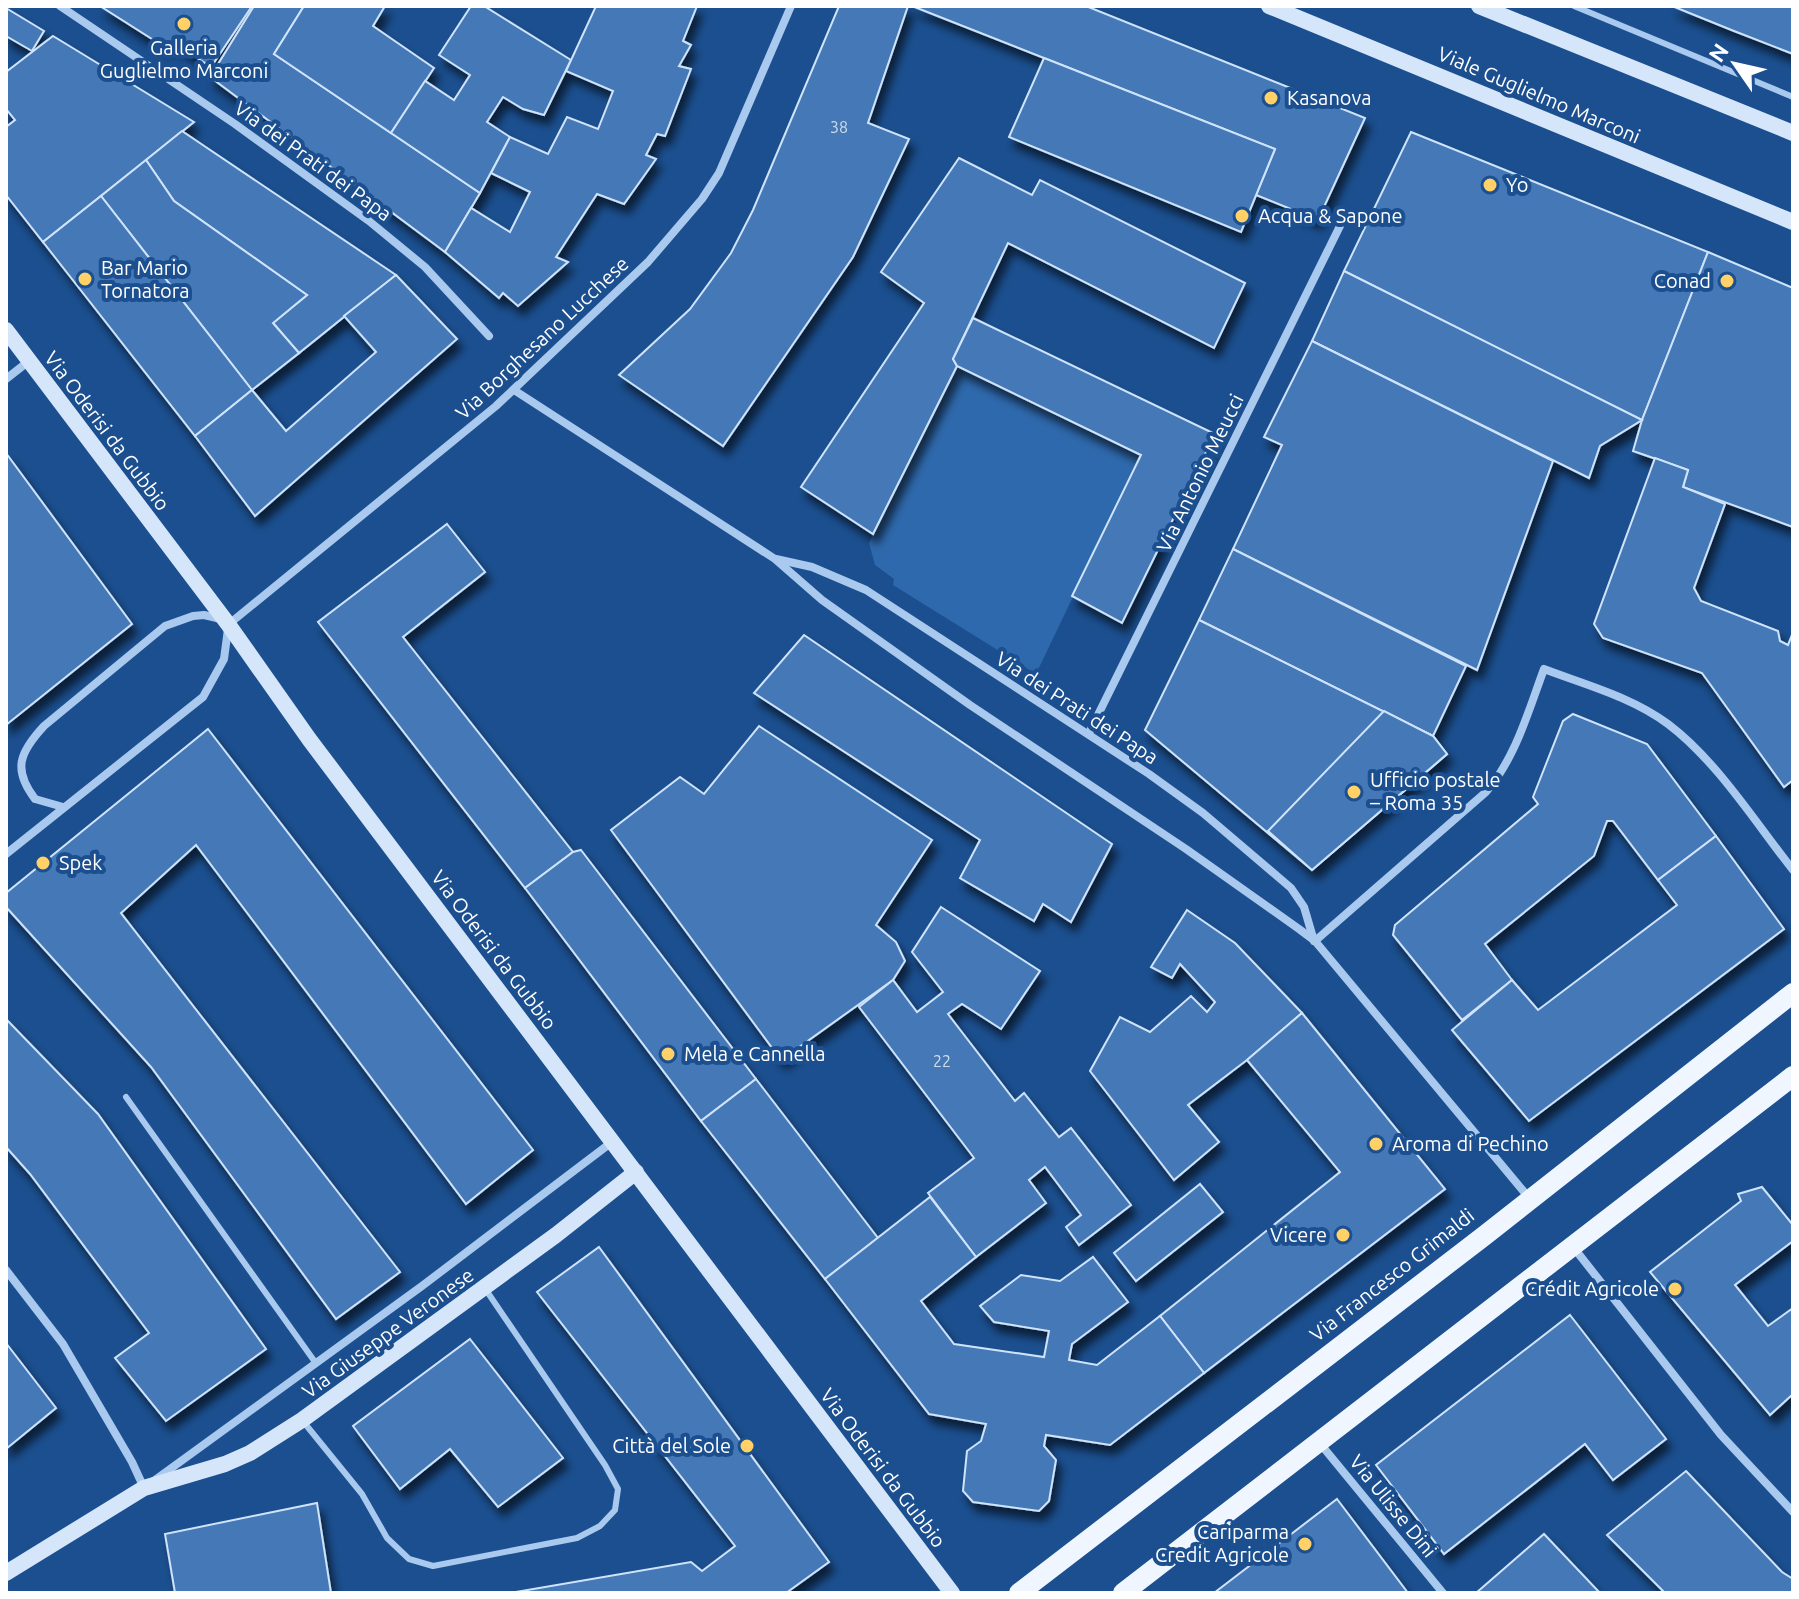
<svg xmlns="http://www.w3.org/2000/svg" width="1799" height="1599" viewBox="0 0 1799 1599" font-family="Ubuntu,sans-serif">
	<defs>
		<filter id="shadow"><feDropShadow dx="5" dy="9" stdDeviation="4" flood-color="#0009"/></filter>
	</defs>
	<rect width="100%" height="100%" fill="#1b4f8f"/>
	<polygon fill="#2e69ad" points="957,366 1141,455 1036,674 893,585 894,579 875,565 869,543"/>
	<g fill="#4478b7" stroke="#cfe3fa" stroke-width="2" filter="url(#shadow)">
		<polygon points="100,6 252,6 211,67 175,43 163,46"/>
		<polygon points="254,6 304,6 274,54 480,193 445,252 210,77"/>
		<polygon points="304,6 385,6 373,26 434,68 391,133 274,54"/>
		<polygon points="471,6 484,6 571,60 544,115 523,109 503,97 487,122 510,137 480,193 391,133 425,81 454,100 470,75 439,55"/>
		<polygon points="596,6 697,6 683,41 691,45 679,66 691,69 665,136 657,134 646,155 656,159 624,204 597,194 556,257 568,262 518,306 503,293 499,298 445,252 471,208 510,232 530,192 491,173 510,137 548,154 567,117 598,129 613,91 566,71"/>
		<polygon points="839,6 908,6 868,123 909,139 853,257 723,446 619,375 690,309 731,253 753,210"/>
		<polygon points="912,6 1086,6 1365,118 1318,220 1256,195 1275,149"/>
		<polygon points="1672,6 1793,6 1793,54 1734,31"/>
		<polygon points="6,8 44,31 32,51 6,36"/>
		<polygon points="53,36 194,122 43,242 6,195 6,127 15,120 6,109 6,72"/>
		<polygon points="1044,58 1275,149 1241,232 1009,137"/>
		<polygon points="182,131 396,275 299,353 273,323 307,295 174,201 146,160"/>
		<polygon points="1411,132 1708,252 1642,420 1344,271"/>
		<polygon points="959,158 1032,195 1040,180 1245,283 1214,348 1008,243 953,359 957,366 873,534 801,487 924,303 881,272"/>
		<polygon points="146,160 174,201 307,295 273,323 299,353 252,390 101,196"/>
		<polygon points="101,196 252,390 195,436 43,242"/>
		<polygon points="1708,252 1793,288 1793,527 1683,487 1688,470 1633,451 1642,420"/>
		<polygon points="1344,271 1642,420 1600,446 1589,478 1312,341"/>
		<polygon points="396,275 457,339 255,516 195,436 252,390 286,431 376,352 344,316"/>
		<polygon points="973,318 1215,434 1122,623 1072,596 1141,455 957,366 953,359"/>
		<polygon points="1312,341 1553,461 1477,670 1233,549 1282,445 1264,437"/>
		<polygon points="6,453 132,624 6,725"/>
		<polygon points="1655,458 1688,470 1683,487 1725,504 1694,588 1701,601 1778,631 1780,641 1788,645 1793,632 1793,780 1784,787 1702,673 1603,638 1594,624"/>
		<polygon points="447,524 485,572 403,637 573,852 525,888 318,622"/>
		<polygon points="1233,549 1466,666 1433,736 1199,620"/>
		<polygon points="1199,620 1433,736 1447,754 1312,870 1145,730"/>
		<polygon points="804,635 1112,844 1071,922 1043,904 1034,921 960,878 980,840 754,693"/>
		<polygon points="1384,711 1433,736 1447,754 1312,870 1268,831"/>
		<polygon points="1573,714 1647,744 1716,836 1658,880 1613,821 1607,821 1594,856 1485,944 1512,980 1462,1020 1393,935 1395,925 1538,804 1533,797 1563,721"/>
		<polygon points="759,726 932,840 876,925 896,942 905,961 893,980 781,1060 611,830 680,777 704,794"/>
		<polygon points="208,729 533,1150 466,1204 196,845 121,913 400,1272 336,1319 151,1067 6,907 6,893"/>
		<polygon points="1716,836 1784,929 1529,1121 1452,1030 1512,980 1538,1010 1677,905 1658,880"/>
		<polygon points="581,850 756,1079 701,1121 525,888 573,852"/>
		<polygon points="941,907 1040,971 1001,1029 962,1004 948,1014 1015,1101 1024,1093 1059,1137 1071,1128 1131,1205 1079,1245 1066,1227 1081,1215 1045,1167 1029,1180 1046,1203 976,1257 928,1193 974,1158 859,1007 893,980 917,1012 943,992 912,952"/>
		<polygon points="1187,910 1235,943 1302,1013 1247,1060 1188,1105 1219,1142 1174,1180 1090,1071 1120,1017 1150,1032 1191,996 1207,1012 1215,1002 1180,964 1172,978 1151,967"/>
		<polygon points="1302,1013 1445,1189 1204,1373 1160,1316 1340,1172 1247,1060"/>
		<polygon points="6,1019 98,1114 266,1349 166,1421 115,1358 149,1333 30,1174 6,1147"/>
		<polygon points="756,1079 878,1238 825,1279 701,1121"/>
		<polygon points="1200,1184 1223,1212 1136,1281 1114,1253"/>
		<polygon points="1762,1187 1793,1225 1793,1241 1735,1285 1768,1326 1793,1308 1793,1394 1770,1415 1650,1272 1741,1201 1738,1194"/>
		<polygon points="930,1197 976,1257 921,1301 954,1344 1044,1357 1049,1331 994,1322 980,1306 1021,1275 1060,1281 1093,1257 1128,1302 1072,1344 1069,1360 1097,1365 1160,1316 1204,1373 1110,1445 1046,1435 1044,1446 1056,1460 1049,1501 1039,1511 973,1502 963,1491 967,1451 981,1441 986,1424 929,1414 825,1279"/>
		<polygon points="599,1247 829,1562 786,1593 510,1593 691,1562 702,1571 735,1546 537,1292"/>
		<polygon points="1570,1315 1666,1439 1613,1480 1585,1444 1444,1554 1376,1465"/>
		<polygon points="470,1339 563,1458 498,1507 450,1449 400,1489 353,1426"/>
		<polygon points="6,1343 56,1408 6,1449"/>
		<polygon points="1686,1471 1782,1572 1793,1579 1793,1593 1665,1593 1607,1535"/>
		<polygon points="1337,1499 1408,1593 1214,1593"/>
		<polygon points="317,1503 331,1593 175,1593 165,1534"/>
		<polygon points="1544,1534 1600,1593 1476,1593"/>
	</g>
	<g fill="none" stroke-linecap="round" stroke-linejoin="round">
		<g stroke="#a9c9ee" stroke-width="6">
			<polyline points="1574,6 1793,97"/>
			<polyline points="126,1097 315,1362"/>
			<polyline points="302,1420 362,1494 387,1538 409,1559 433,1566 577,1538 600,1526 615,1510 618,1489 605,1465 486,1290"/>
		</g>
		<g stroke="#a9c9ee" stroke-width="8">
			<polyline points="60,6 235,124 369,221 425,267 489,336"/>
			<polyline points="6,379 29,361"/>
			<polyline points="514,390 775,559 822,600 970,705 1186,849 1299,929 1315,941 1530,1199"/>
			<polyline points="776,559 812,567 866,590 1149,774 1203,813 1291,888 1304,907 1314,941"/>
			<polyline points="229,624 496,406 648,262 702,199 719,173 791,6"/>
			<polyline points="1089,733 1340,226"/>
			<path d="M63,807L35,799C12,769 20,752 44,726L165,626L193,616L204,615L221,619"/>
			<polyline points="6,854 203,697 224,659 228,629"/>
			<path d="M1315,941L1486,792C1516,757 1528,712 1544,669C1586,685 1632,697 1668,724C1717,761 1755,822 1793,870"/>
			<polyline points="1574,1248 1721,1435 1793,1512"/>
			<polyline points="6,1270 63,1344 132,1462 144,1488 422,1286 612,1142"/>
			<polyline points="1318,1441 1443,1593"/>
		</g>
		<g stroke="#d6e6fa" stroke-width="16">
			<polyline points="1269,6 1793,222"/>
			<polyline points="1479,6 1793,133"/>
			<polyline points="6,330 228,624 309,739 952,1593"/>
			<polyline points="6,1573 144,1488 225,1464 250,1453 302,1420 556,1235 636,1172"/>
		</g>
		<g stroke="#f0f6ff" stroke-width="20">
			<polyline points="1019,1593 1484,1236 1793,993"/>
			<polyline points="1123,1593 1793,1076"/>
		</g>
	</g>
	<g fill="#ffd166" stroke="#1b4f8f" stroke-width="3">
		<circle cx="184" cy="24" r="8"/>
		<circle cx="1271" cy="98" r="8"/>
		<circle cx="1490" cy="185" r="8"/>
		<circle cx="1242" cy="216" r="8"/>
		<circle cx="85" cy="279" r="8"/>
		<circle cx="1727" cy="281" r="8"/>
		<circle cx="1354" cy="792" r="8"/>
		<circle cx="43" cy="863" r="8"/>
		<circle cx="668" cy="1054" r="8"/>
		<circle cx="1376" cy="1144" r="8"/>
		<circle cx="1343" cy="1235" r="8"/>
		<circle cx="1675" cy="1289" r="8"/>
		<circle cx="747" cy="1446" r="8"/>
		<circle cx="1305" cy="1544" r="8"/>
	</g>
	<g text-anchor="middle" stroke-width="8" stroke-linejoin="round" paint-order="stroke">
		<g font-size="16" fill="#d0dded">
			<text x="839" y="133">38</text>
			<text x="942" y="1067">22</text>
		</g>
		<g font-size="20" fill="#fff" stroke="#1b4f8f" text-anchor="start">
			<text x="184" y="55" text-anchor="middle">Galleria<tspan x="184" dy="23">Guglielmo Marconi</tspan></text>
			<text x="1287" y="105">Kasanova</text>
			<text x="1506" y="192">Yo</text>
			<text x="1258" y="223">Acqua &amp; Sapone</text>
			<text x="101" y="275">Bar Mario<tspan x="101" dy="23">Tornatora</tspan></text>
			<text x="1711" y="288" text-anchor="end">Conad</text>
			<text x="1370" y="787">Ufficio postale<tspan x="1370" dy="23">– Roma 35</tspan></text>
			<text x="59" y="870">Spek</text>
			<text x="684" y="1061">Mela e Cannella</text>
			<text x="1392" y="1151">Aroma di Pechino</text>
			<text x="1327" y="1242" text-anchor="end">Vicere</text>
			<text x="1659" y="1296" text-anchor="end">Crédit Agricole</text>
			<text x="731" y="1453" text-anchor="end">Città del Sole</text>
			<text x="1289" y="1539" text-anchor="end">Cariparma<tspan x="1289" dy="23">Credit Agricole</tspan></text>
		</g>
		<g font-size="20" fill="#fff" stroke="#1b4f8f">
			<text transform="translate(1539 95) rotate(23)" y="7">Viale Guglielmo Marconi</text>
			<text transform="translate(313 161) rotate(36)" y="7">Via dei Prati dei Papa</text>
			<text transform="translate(542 338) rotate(-43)" y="7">Via Borghesano Lucchese</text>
			<text transform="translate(107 431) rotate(53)" y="7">Via Oderisi da Gubbio</text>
			<text transform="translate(1200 473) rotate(-64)" y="7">Via Antonio Meucci</text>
			<text transform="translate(1077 708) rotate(33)" y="7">Via dei Prati dei Papa</text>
			<text transform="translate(494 950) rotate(53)" y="7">Via Oderisi da Gubbio</text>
			<text transform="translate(1392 1275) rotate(-38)" y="7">Via Francesco Grimaldi</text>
			<text transform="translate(388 1333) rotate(-36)" y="7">Via Giuseppe Veronese</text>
			<text transform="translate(883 1468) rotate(53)" y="7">Via Oderisi da Gubbio</text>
			<text transform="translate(1393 1506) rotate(51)" y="7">Via Ulisse Dini</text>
		</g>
	</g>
	<rect width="1799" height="1599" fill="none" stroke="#ffffff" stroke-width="16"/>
	<g transform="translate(1735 64) rotate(304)" stroke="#1b4f8f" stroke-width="6" paint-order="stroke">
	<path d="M0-6L14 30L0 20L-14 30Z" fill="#ffffff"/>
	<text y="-12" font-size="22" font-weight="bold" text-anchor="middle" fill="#ffffff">N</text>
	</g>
</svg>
